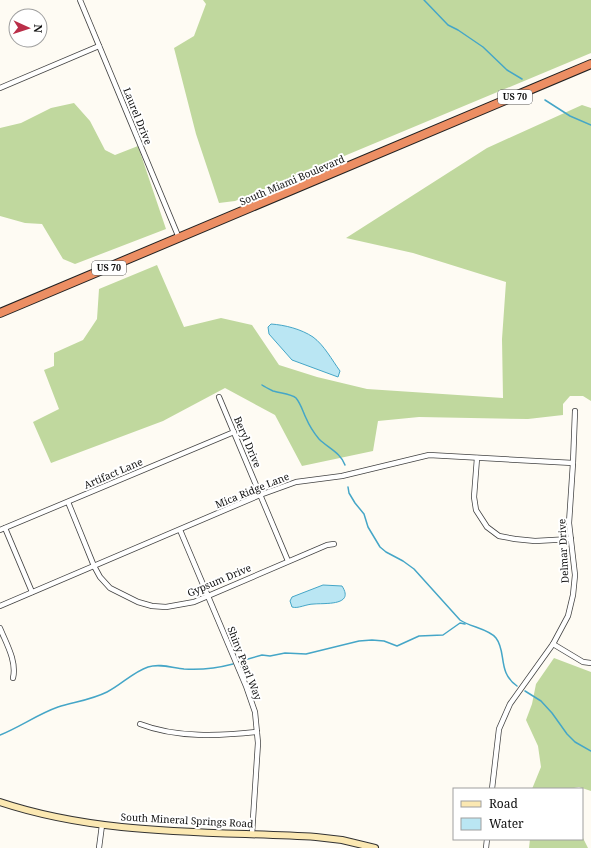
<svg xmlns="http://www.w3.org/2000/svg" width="591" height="848" viewBox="0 0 591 848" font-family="'Noto Serif',serif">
	<rect width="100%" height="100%" fill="#fefbf3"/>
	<g fill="#c0d89e">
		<polygon points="203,0 591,0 591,53 258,192 235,201 219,203 196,134 174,48 194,36 206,4"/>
		<polygon points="74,103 90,121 105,150 115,155 138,146 166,229 75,264 63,259 42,224 25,223 0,216 0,128 21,123 51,108"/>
		<polygon points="582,105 591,108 591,401 583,396 570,396 563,404 563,415 528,419 419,417 378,421 373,451 302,466 275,415 225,388 163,421 51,463 33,422 59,409 44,370 54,366 54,353 83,340 97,319 99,289 157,265 184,327 221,318 252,325 279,365 317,377 367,389 503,398 502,339 506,282 413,253 346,238 487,148"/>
		<polygon points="554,658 591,672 591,791 579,787 569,789 532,789 541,767 538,746 526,720 532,704 536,684"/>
		<polygon points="582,836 588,848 529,848 530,839 582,839"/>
	</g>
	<g fill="#bae6f3" stroke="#45a6c7">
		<path d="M271,324C285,325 301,329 313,337C324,345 332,360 340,371L338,377L292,360L269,334L268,327Z"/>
		<path d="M323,585L342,586C355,606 325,603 314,604C306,604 298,609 292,607L290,601L292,597Z"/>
	</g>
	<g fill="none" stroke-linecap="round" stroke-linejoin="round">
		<g stroke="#45a6c7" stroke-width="1.5">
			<polyline points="424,0 448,25 458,30 483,47 507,70 522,79"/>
			<polyline points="545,100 570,116 591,125"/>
			<path d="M262,385C265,387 269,389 273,391C279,393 292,394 296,398C301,404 303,412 306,418C309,425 314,433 319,439C328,448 341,453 345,465"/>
			<path d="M348,487L349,493L355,503L364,514L368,527L380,547L386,552L403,561L414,569L460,620C470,627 489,629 496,638C507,652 497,672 517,686"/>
			<polyline points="241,661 262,655 270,656 285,653 306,654 359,641 372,640 384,641 397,646 419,636 443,635 460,623 465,624"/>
			<polyline points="525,691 541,701 552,713 567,734 575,742 591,751"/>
			<path d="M0,735C20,727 38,714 58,707C74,702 91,700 107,692C121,685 133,672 148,667C160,663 173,668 184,669C200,670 218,668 233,664"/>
		</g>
		<defs>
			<g id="street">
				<polyline points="80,0 179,238"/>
				<polyline points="0,88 99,46"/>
				<polyline points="219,397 288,561"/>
				<polyline points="477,458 474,497 476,510 487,527 499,536 515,539 535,541 571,539"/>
				<polyline points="68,502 94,566 100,577 110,588 138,602 152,606 166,607 194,602 327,545 334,544"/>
				<polyline points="5,528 32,592"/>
				<polyline points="0,530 234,432"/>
				<polyline points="180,530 246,686 255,712 258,743 252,834"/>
				<polyline points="0,606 260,495 296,482 342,476 429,455 573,463"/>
				<path d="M0,628C6,643 17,661 13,678"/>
				<polyline points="553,644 583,662 591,663"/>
				<path d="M140,724C176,738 220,736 257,732"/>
				<polyline points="492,789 499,729 510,704 553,644 568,616 573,595 575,575 569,523 573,463 575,411"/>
				<polyline points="99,848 102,825"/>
				<polyline points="486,848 487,839"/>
			</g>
			<path id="secondary" d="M0,802C102,836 211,831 316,837L342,840L375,848"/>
			<polyline id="highway" points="0,313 591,64"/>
		</defs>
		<use href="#street" stroke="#434343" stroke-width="6"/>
		<use href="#secondary" stroke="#323232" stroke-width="8"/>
		<use href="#highway" stroke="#212121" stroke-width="10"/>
		<use href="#street" stroke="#fff" stroke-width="4.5"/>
		<use href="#secondary" stroke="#fbe8b2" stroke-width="6"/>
		<use href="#highway" stroke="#ec8e63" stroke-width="8"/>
	</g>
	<g text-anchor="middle" stroke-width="4" stroke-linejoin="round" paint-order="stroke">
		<g fill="#fff" stroke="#585858" stroke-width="1">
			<rect x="498" y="90" width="34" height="14" rx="3"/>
			<rect x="92" y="261" width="34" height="14" rx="3"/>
		</g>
		<g font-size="9" font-weight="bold" fill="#101010">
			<text x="515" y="100">US 70</text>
			<text x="109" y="271">US 70</text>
		</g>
		<g font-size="10" fill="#101010" stroke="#fff">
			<text transform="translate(138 116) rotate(68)" y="4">Laurel Drive</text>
			<text transform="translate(292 180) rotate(-23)" y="4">South Miami Boulevard</text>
			<text transform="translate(248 442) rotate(67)" y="4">Beryl Drive</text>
			<text transform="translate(113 473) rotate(-23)" y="4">Artifact Lane</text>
			<text transform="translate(252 490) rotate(-22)" y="4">Mica Ridge Lane</text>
			<text transform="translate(563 551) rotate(-93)" y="4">Delmar Drive</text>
			<text transform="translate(219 580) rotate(-23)" y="4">Gypsum Drive</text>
			<text transform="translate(245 663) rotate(69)" y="4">Shiny Pearl Way</text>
			<text transform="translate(187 820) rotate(3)" y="4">South Mineral Springs Road</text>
		</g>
	</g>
	<rect x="453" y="788" width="130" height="52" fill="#ffffff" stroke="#9f9f9f"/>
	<rect x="461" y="801" width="20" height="6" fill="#fbe8b2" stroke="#9f9f9f"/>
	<text x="489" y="808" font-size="12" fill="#101010">Road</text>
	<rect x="461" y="818" width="20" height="12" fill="#bae6f3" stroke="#9f9f9f"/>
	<text x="489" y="828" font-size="12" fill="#101010">Water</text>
	<g transform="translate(28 28) rotate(93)"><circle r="19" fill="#ffffff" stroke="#9f9f9f"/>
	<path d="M0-3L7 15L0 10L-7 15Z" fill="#ba2e49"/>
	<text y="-6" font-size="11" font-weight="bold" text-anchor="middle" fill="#101010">N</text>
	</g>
</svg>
